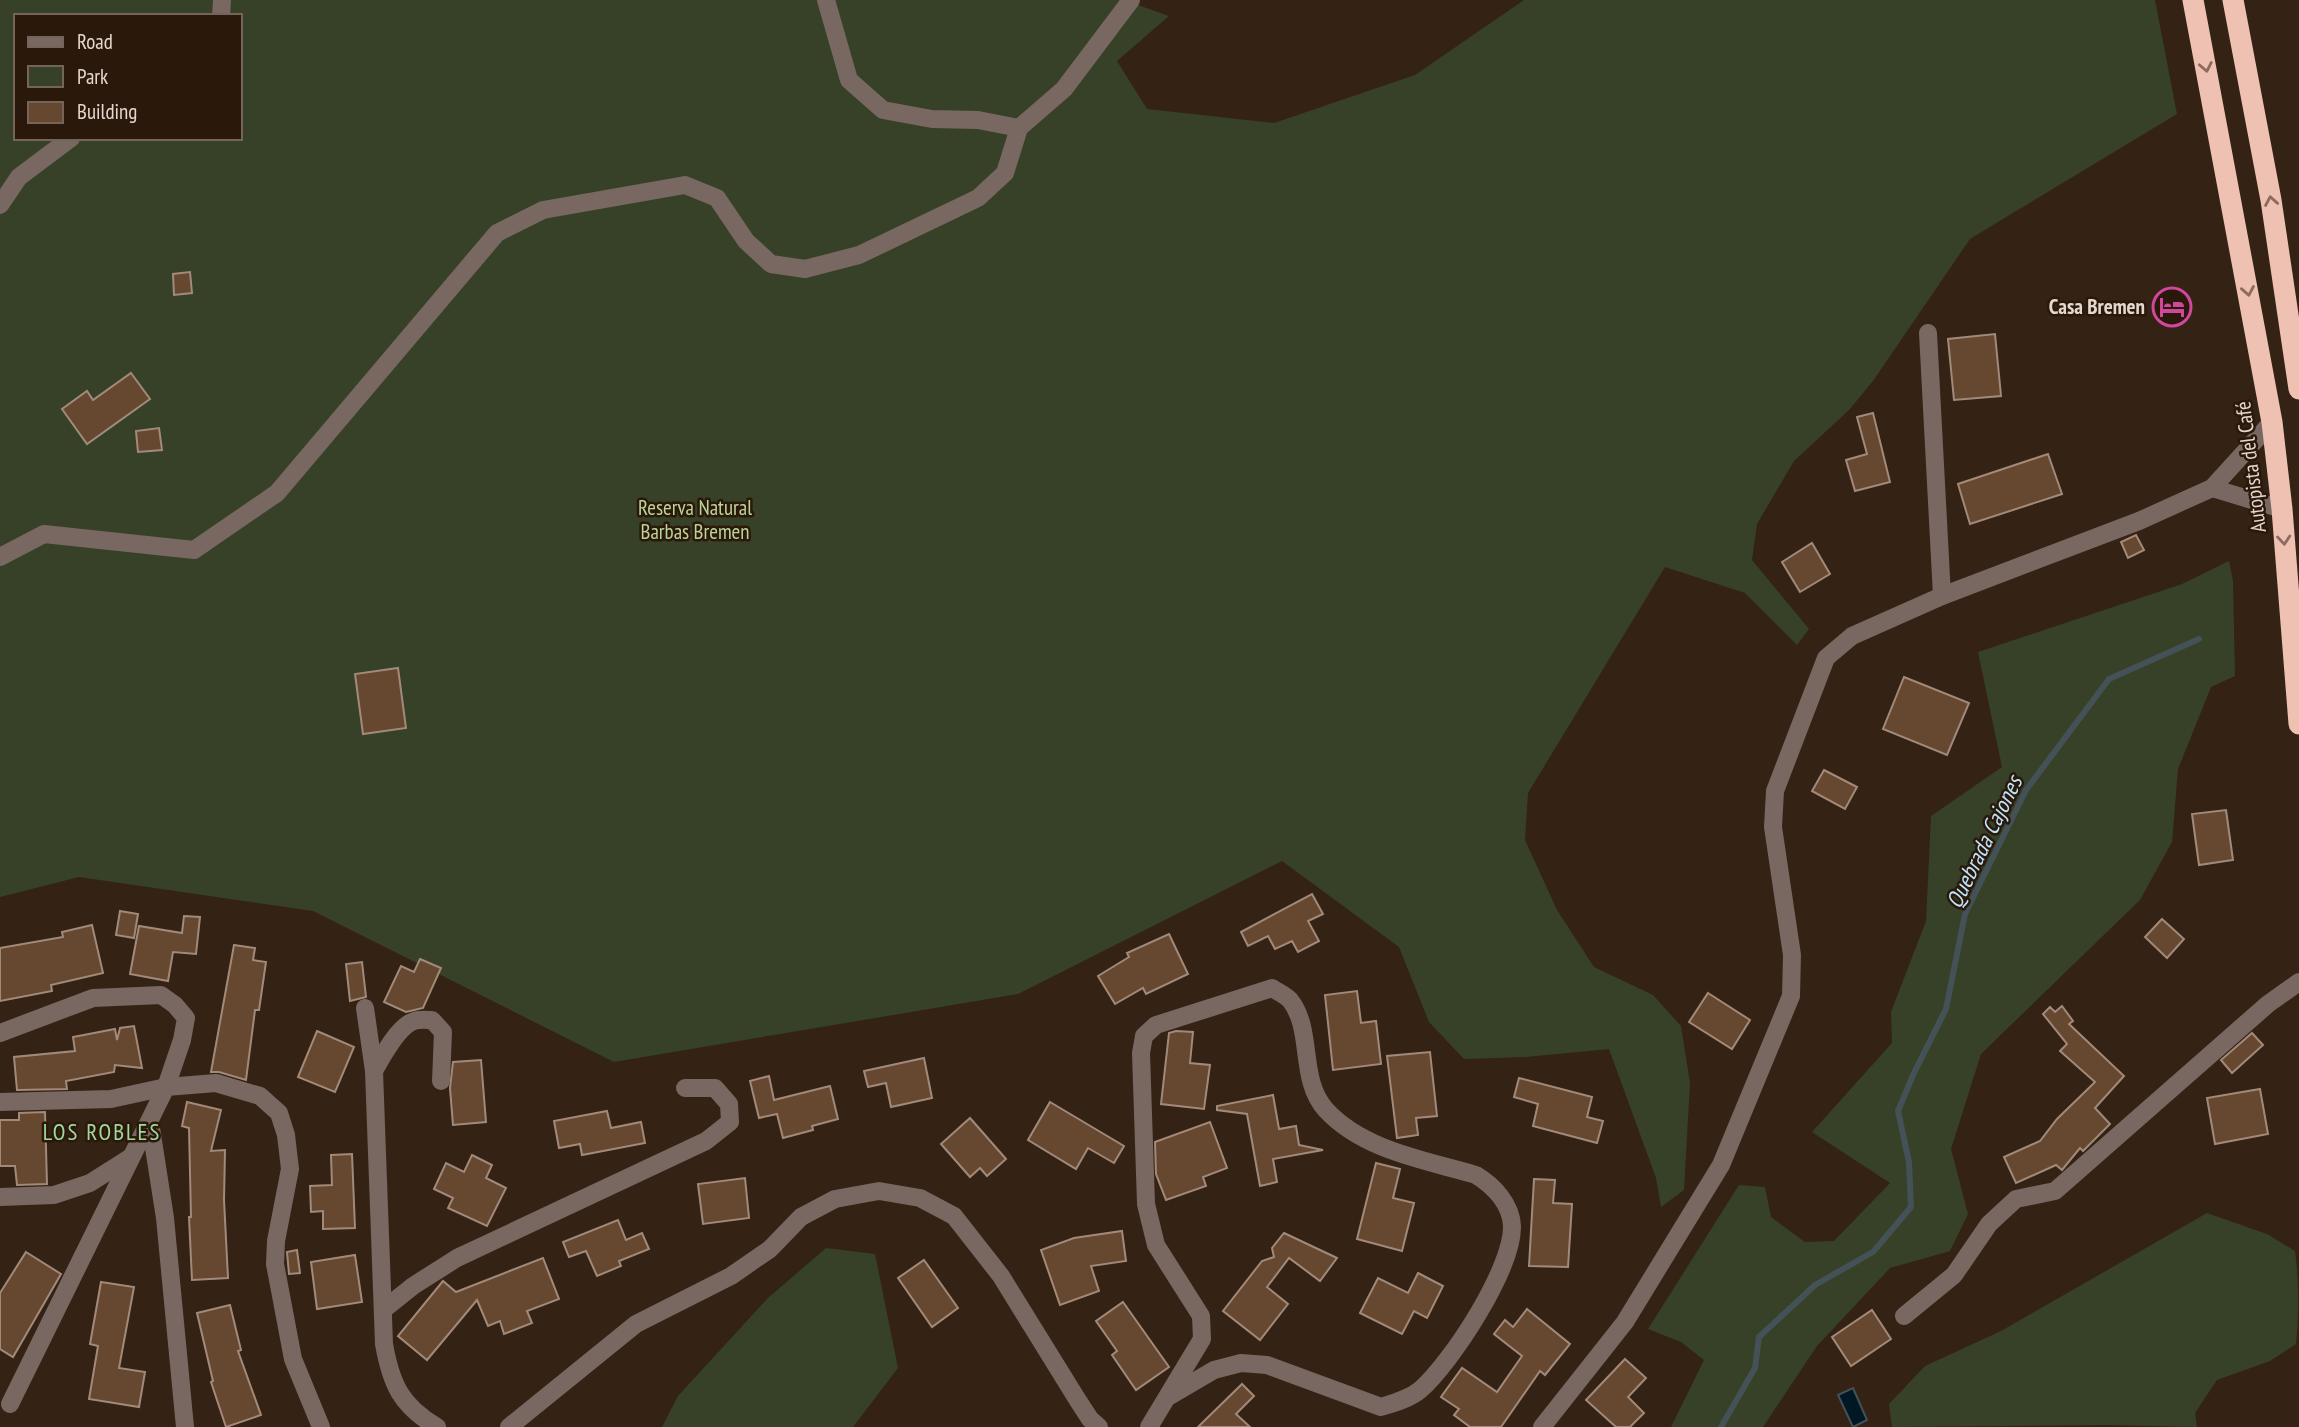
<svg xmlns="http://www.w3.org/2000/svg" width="2299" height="1427" viewBox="0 0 2299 1427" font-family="'PT Sans Narrow',sans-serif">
	<rect width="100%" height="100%" fill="#342214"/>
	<g fill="#374127" fill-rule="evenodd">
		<path d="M0,0H1124L1169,16L1117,61L1147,109L1274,123L1415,75L1524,0H2155L2177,114L1970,239L1873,381L1849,410L1794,461L1757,524L1752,560L1809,629L1797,645L1745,593L1665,567L1528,793L1525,840L1557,910L1594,967L1653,995L1681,1026L1690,1083L1684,1190L1661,1207L1656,1178L1609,1049L1526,1057L1464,1059L1429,1022L1399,947L1282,861L1018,994L614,1062L313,911L79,877L0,897ZM16,16H240V138H16Z"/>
		<polygon points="2229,561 2233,581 2235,676 2211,687 2178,769 2172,842 2140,900 1981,1054 1951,1149 1968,1214 1950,1251 1890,1268 1817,1346 1763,1427 1671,1427 1704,1360 1681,1342 1648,1329 1739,1185 1765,1187 1771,1217 1805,1242 1834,1241 1890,1183 1812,1132 1892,1043 1891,1012 1926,921 1931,816 2002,767 1978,652 2182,584"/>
		<path d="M2207,1213L2267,1234L2295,1251C2299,1280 2299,1315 2296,1344L2270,1361L2217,1380L2195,1413L2197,1427L2106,1425L1892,1427L1889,1404L1925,1366L2001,1331Z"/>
		<polygon points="826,1248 875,1254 898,1368 853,1427 662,1427 678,1396 768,1298"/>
	</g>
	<polygon fill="#001724" stroke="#445157" stroke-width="2" points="1853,1388 1867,1420 1853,1427 1838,1395"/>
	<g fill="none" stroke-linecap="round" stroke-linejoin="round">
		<polyline stroke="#445157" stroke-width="6" points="1721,1427 1755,1368 1759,1337 1815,1285 1873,1252 1911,1207 1909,1162 1898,1111 1913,1075 1946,1009 1965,914 2026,790 2109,679 2199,639"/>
	</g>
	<g fill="#664730" stroke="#a18a7a" stroke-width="2">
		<polygon points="190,272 192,293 174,295 173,274"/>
		<polygon points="1995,334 2001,396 1954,400 1948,339"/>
		<polygon points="131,373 150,399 87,444 62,409 87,391 93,400"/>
		<polygon points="1873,413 1890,482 1855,491 1846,460 1867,454 1857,417"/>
		<polygon points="159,428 162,450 138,452 136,431"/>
		<polygon points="2048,454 2062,494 1970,524 1958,484"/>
		<polygon points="2136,535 2144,550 2128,558 2121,542"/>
		<polygon points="1812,543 1830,574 1800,592 1782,562"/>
		<polygon points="398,668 406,728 363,734 355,674"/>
		<polygon points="1904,677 1969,703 1947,755 1883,729"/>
		<polygon points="1824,770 1857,787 1845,809 1812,791"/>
		<polygon points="2226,810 2233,860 2199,865 2192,814"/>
		<polygon points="1312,894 1323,914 1308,921 1319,941 1298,952 1292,941 1275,949 1268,936 1248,946 1241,932"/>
		<polygon points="120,911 138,914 134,938 116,935"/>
		<polygon points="184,916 200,917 196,954 173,952 168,981 130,974 139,926 182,933"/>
		<polygon points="2162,919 2184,939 2167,958 2145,937"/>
		<polygon points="92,925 103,973 51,985 52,991 0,1001 0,948 63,937 62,932"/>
		<polygon points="1169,934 1188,974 1146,994 1143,988 1115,1004 1098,976 1129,957 1127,953"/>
		<polygon points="234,945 255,948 253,960 266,962 259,1010 255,1010 246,1080 219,1072 211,1072"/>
		<polygon points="420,959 441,968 423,1008 406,1012 384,1002 401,966 414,972"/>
		<polygon points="362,962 366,997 350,1001 346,964"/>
		<polygon points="1357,991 1361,1023 1376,1021 1381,1064 1333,1070 1325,995"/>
		<polygon points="1708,993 1750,1020 1732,1049 1689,1022"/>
		<polygon points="2062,1006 2073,1021 2069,1024 2124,1076 2095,1108 2110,1124 2083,1151 2080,1148 2062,1170 2056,1165 2016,1183 2004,1157 2040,1141 2057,1119 2095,1082 2060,1051 2067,1044 2043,1014 2050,1007 2055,1012"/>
		<polygon points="134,1026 142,1068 115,1065 114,1072 66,1081 67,1089 17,1090 14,1057 75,1051 73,1037 115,1029 117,1040 120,1028"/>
		<polygon points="317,1031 354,1047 335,1092 298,1077"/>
		<polygon points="1176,1031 1193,1032 1190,1063 1210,1065 1204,1109 1161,1104 1169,1033"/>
		<polygon points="2252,1033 2263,1045 2232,1073 2221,1060"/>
		<polygon points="1430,1052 1437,1116 1416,1118 1418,1135 1397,1138 1387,1056"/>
		<polygon points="924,1058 932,1098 891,1107 886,1083 868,1087 864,1071"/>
		<polygon points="481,1060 486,1122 453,1125 450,1088 453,1062"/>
		<polygon points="769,1076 774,1100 830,1086 838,1119 812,1126 813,1130 783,1138 777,1114 759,1118 750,1081"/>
		<polygon points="1519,1078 1592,1097 1587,1117 1603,1121 1597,1143 1533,1126 1538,1104 1514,1097"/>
		<polygon points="2260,1089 2268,1134 2215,1144 2207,1098"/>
		<polygon points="1273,1095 1279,1129 1296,1126 1299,1145 1323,1150 1273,1159 1277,1182 1260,1186 1247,1114 1217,1110 1217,1106"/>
		<polygon points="187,1102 221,1110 211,1151 225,1150 224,1200 228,1278 192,1280 189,1217 191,1217 189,1128 182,1126"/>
		<polygon points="1050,1102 1124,1146 1114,1163 1088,1148 1076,1169 1028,1140"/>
		<polygon points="607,1111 611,1128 641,1122 645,1143 582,1155 580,1144 559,1148 554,1121"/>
		<polygon points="45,1112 47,1184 17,1185 15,1166 0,1166 0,1120 19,1120 19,1113"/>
		<polygon points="970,1118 1006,1159 987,1176 980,1168 970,1177 941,1144"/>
		<polygon points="1210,1122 1227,1168 1203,1177 1206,1186 1166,1200 1156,1174 1155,1142"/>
		<polygon points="352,1154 355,1228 323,1229 323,1211 311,1212 310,1186 332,1185 331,1155"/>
		<polygon points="472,1155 492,1165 486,1178 506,1188 487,1226 448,1208 453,1198 434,1189 446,1163 464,1172"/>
		<polygon points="1376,1163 1400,1169 1393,1198 1414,1203 1402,1251 1357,1239"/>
		<polygon points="745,1178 749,1218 703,1224 698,1184"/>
		<polygon points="1534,1179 1555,1180 1553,1203 1572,1204 1568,1267 1529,1266"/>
		<polygon points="618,1220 626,1240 642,1233 649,1249 619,1261 621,1266 597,1276 586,1251 569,1257 563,1242"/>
		<polygon points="1122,1231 1126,1261 1091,1266 1099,1291 1060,1305 1041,1250 1074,1238"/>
		<polygon points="1284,1233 1337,1258 1320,1281 1289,1258 1267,1287 1288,1304 1260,1340 1223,1311 1262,1261 1274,1257 1272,1248"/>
		<polygon points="297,1250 300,1273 289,1274 287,1252"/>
		<polygon points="26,1252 61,1274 13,1357 0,1349 0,1293"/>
		<polygon points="355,1255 362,1302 317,1309 311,1262"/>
		<polygon points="543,1258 559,1299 527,1311 532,1323 504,1334 500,1321 488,1326 477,1300 427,1360 398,1336 443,1281 456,1292"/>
		<polygon points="924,1260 958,1308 932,1327 898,1278"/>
		<polygon points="1418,1273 1443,1286 1427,1318 1414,1311 1402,1334 1360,1313 1378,1278 1408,1293"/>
		<polygon points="101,1282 134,1287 119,1368 145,1372 139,1407 89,1399 98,1346 90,1344"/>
		<polygon points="1123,1302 1169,1367 1136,1390 1112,1355 1117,1351 1096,1321"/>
		<polygon points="230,1305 241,1350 238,1351 261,1415 226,1427 211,1382 213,1381 197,1313"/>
		<polygon points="1527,1309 1570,1344 1545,1375 1540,1371 1501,1427 1470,1427 1454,1415 1459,1409 1441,1397 1462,1368 1497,1392 1522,1356 1494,1334 1505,1320 1513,1327"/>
		<polygon points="1872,1310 1891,1339 1851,1366 1832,1337"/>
		<polygon points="1625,1359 1646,1378 1628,1397 1644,1413 1630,1427 1616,1427 1586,1400"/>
		<polygon points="1242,1384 1254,1396 1236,1414 1250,1427 1198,1427"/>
	</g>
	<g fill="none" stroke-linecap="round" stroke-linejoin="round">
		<g stroke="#796761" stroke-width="18">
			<polyline points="826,0 849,80 883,110 932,119 978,120 1019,128"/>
			<polyline points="221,16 222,0"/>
			<polyline points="0,205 19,177 71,138"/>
			<polyline points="1928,333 1942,596"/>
			<polyline points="2212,488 2282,509"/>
			<polyline points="0,557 44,534 194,550 277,493 497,233 543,210 685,185 717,198 746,241 771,264 805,269 859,255 978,198 1005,173 1019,128 1064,89 1131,0"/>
			<path d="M365,1008L374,1071L384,1344C391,1384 401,1406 437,1427"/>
			<polyline points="0,1033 93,998 161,995 175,1005 186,1018 182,1040 166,1087 10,1404"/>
			<path d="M374,1071C382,1057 398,1026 414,1021C419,1019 427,1020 432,1020L443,1032L441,1081"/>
			<polyline points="0,1102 111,1099 166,1087 216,1083 260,1096 279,1113 286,1135 290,1169 276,1241 275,1264 293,1359 321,1427"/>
			<polyline points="150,1122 165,1218 185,1427"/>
			<polyline points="0,1197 54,1195 90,1183 131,1157"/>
			<polyline points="383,1310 413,1286 457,1258 706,1141 730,1122 729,1104 715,1088 685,1088"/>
			<polyline points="1904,1316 1954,1275 1989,1224 2016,1199 2055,1191 2268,1004 2299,982"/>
			<polyline points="509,1427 636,1324 731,1276 770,1249 801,1217 835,1199 879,1191 920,1198 954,1216 1001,1276 1077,1399 1090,1419 1099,1427"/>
			<path d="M1149,1427L1202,1339L1201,1316L1156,1245L1146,1204L1141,1053L1144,1036L1156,1025L1272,988C1278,992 1285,995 1290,1000C1314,1030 1298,1079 1326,1110C1364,1151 1426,1160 1476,1175C1494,1186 1511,1204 1512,1226C1513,1268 1452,1362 1420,1390C1409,1399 1394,1403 1381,1407L1267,1365L1241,1363L1214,1370L1168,1397"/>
			<polyline points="1542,1427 1625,1322 1721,1165 1791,996 1792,955 1773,827 1775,791 1826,658 1852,636 1942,596 2139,521 2212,488 2272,422"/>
		</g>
		<g stroke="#eec1b2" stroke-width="21">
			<polyline points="2193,0 2272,422 2282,509 2299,724"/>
			<polyline points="2233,0 2271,200 2299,389"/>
		</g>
	</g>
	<defs><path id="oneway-chevron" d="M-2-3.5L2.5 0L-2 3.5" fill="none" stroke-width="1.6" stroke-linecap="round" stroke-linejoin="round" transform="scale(1.75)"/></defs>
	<g stroke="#8c6c5e">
		<use href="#oneway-chevron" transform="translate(2206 67) rotate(79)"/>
		<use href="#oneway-chevron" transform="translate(2271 201) rotate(-100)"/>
		<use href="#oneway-chevron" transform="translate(2248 291) rotate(80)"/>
		<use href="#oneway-chevron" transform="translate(2284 540) rotate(85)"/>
	</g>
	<defs>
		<symbol id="hotel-ring" viewBox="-11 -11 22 22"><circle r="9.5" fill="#2a180b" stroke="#d1479c" stroke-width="1.5"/><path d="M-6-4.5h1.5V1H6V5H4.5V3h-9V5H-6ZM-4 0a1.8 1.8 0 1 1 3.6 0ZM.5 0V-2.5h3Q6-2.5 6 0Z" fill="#d1479c"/></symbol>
	</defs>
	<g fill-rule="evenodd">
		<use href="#hotel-ring" x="2150" y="285" width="44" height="44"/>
	</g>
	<g text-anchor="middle" stroke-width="5" stroke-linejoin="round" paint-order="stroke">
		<g font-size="21" font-weight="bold" fill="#e4d7ce" stroke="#2a180b" text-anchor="end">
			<text x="2145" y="314">Casa Bremen</text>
		</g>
		<g font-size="21" fill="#e4d7ce" stroke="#2a180b">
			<text transform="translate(2251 467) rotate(-97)" y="7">Autopista del Café</text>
		</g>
		<g font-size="21" fill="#bbd497" stroke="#2a180b">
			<text x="695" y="515">Reserva Natural<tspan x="695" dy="24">Barbas Bremen</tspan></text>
		</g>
		<g font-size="23" font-style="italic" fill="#bde5fb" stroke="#2a180b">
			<text transform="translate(1984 842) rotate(-64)" y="8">Quebrada Cajones</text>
		</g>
		<g font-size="23" letter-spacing="2" fill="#a1d99d" stroke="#2a180b">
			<text x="102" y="1140">LOS ROBLES</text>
		</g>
	</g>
	<rect x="14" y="14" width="228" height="126" fill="#2a180b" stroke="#746459" stroke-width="2"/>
	<rect x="28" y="37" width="35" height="10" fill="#796761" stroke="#746459" stroke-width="2"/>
	<text x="77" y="49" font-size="21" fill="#e4d7ce">Road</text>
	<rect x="28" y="66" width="35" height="21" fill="#374127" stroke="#746459" stroke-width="2"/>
	<text x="77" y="84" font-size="21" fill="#e4d7ce">Park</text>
	<rect x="28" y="102" width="35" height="21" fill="#664730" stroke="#746459" stroke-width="2"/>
	<text x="77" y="119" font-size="21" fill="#e4d7ce">Building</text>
</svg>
